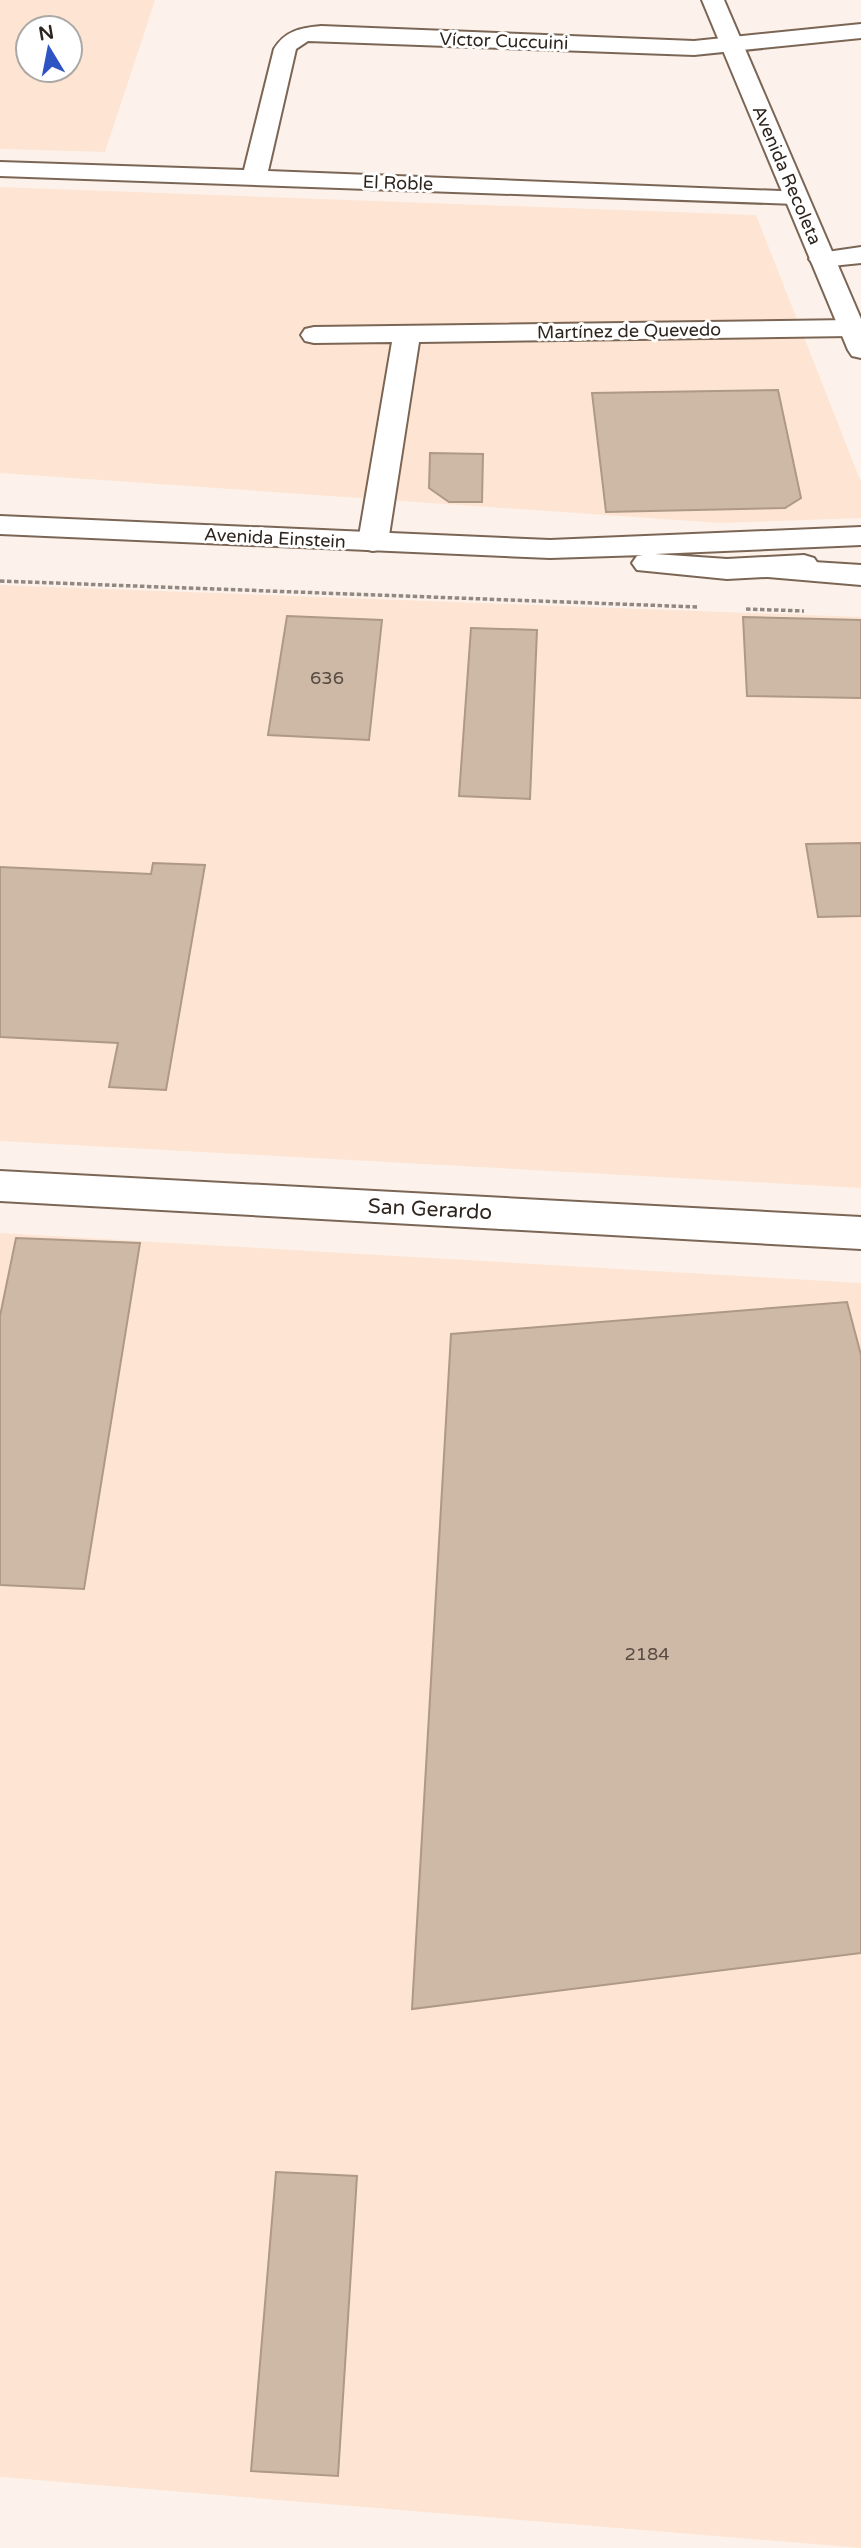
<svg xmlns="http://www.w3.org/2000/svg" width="861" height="2548" viewBox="0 0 861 2548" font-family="'Varela Round',sans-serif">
	<rect width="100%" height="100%" fill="#fcf2eb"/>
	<g fill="#fee5d3" fill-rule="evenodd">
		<path d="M0,0H155L105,152L0,149ZM28,28H70V70H28Z"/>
		<polygon points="0,187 756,215 861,482 861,518 720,523 0,473"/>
		<polygon points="0,585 861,617 861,1188 0,1141"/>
		<polygon points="0,1233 861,1283 861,2548 0,2477"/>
	</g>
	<g fill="#ceb9a6" stroke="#ad9986" stroke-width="2">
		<polygon points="778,390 801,498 785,508 606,512 592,393"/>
		<polygon points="430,453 483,454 482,502 449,502 429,488"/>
		<polygon points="287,616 382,620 369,740 268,735"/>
		<polygon points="743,617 861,620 861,698 747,696"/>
		<polygon points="471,628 537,630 530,799 459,796"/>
		<polygon points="861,843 861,916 818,917 806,844"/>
		<polygon points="153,863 205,865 166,1090 109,1087 118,1043 0,1037 0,867 151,874"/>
		<polygon points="16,1238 140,1243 84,1589 0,1585 0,1316"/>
		<polygon points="847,1302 861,1355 861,1953 412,2009 451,1334"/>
		<polygon points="276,2172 357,2176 338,2476 251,2471"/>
	</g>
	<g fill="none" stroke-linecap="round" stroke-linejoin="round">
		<defs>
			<g id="minor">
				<path d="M861,24V38L694,55L308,41L296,49L268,171L805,192L808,197L805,202L796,204L0,176V162L244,170L274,49C285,31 300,28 321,26L694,41Z"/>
				<polygon points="861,247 861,263 822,267 813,264 809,259 813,254"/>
				<polygon points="851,320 860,322 860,334 851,336 419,342 388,542 383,549 373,551 363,549 358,542 392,342 314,343 305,341 301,335 305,329 314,327"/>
				<polygon points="0,1171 861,1217 861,1249 0,1201"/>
			</g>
			<polygon id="secondary" points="0,516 550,540 861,527 861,545 655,554 727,559 804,555 814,558 819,565 814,572 804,575 727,579 637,570 632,563 637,556 643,555 550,558 0,534"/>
			<g id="primary">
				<polygon points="702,0 724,0 861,319 861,358 852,356 848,350"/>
				<polygon points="766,559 861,565 861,585 756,576 751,569 756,562"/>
			</g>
		</defs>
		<use href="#minor" stroke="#7b6656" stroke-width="4"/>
		<use href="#secondary" stroke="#7b6656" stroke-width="4"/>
		<use href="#primary" stroke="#7b6656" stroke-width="4"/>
		<g stroke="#928882" stroke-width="3.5" stroke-dasharray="4.5 2.5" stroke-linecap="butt">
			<polyline points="0,581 699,607"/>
			<polyline points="746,609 804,611"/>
		</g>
		<use href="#minor" fill="#fff" fill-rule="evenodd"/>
		<use href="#secondary" fill="#fff" fill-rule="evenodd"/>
		<use href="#primary" fill="#fff" fill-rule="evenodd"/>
	</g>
	<g text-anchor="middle" stroke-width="6" stroke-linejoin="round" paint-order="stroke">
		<g font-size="18" fill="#2e251f" stroke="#fff">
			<text transform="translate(504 41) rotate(2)" y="6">Víctor Cuccuini</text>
			<text transform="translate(787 175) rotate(67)" y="6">Avenida Recoleta</text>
			<text transform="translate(398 183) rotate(2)" y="6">El Roble</text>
			<text transform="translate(629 331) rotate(-1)" y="6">Martínez de Quevedo</text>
			<text transform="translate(275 538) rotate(3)" y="6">Avenida Einstein</text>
		</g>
		<g font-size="18" fill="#564a41">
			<text x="327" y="684">636</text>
			<text x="647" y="1660">2184</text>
		</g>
		<g font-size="21" fill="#2e251f" stroke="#fff">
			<text transform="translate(430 1209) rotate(3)" y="7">San Gerardo</text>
		</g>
	</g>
	<g transform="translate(49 49) rotate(350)"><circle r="33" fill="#ffffff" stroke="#aba8a5" stroke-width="2"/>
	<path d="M0-5L12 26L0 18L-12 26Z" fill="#2e53c3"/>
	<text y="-10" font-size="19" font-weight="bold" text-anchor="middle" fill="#2e251f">N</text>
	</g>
</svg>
